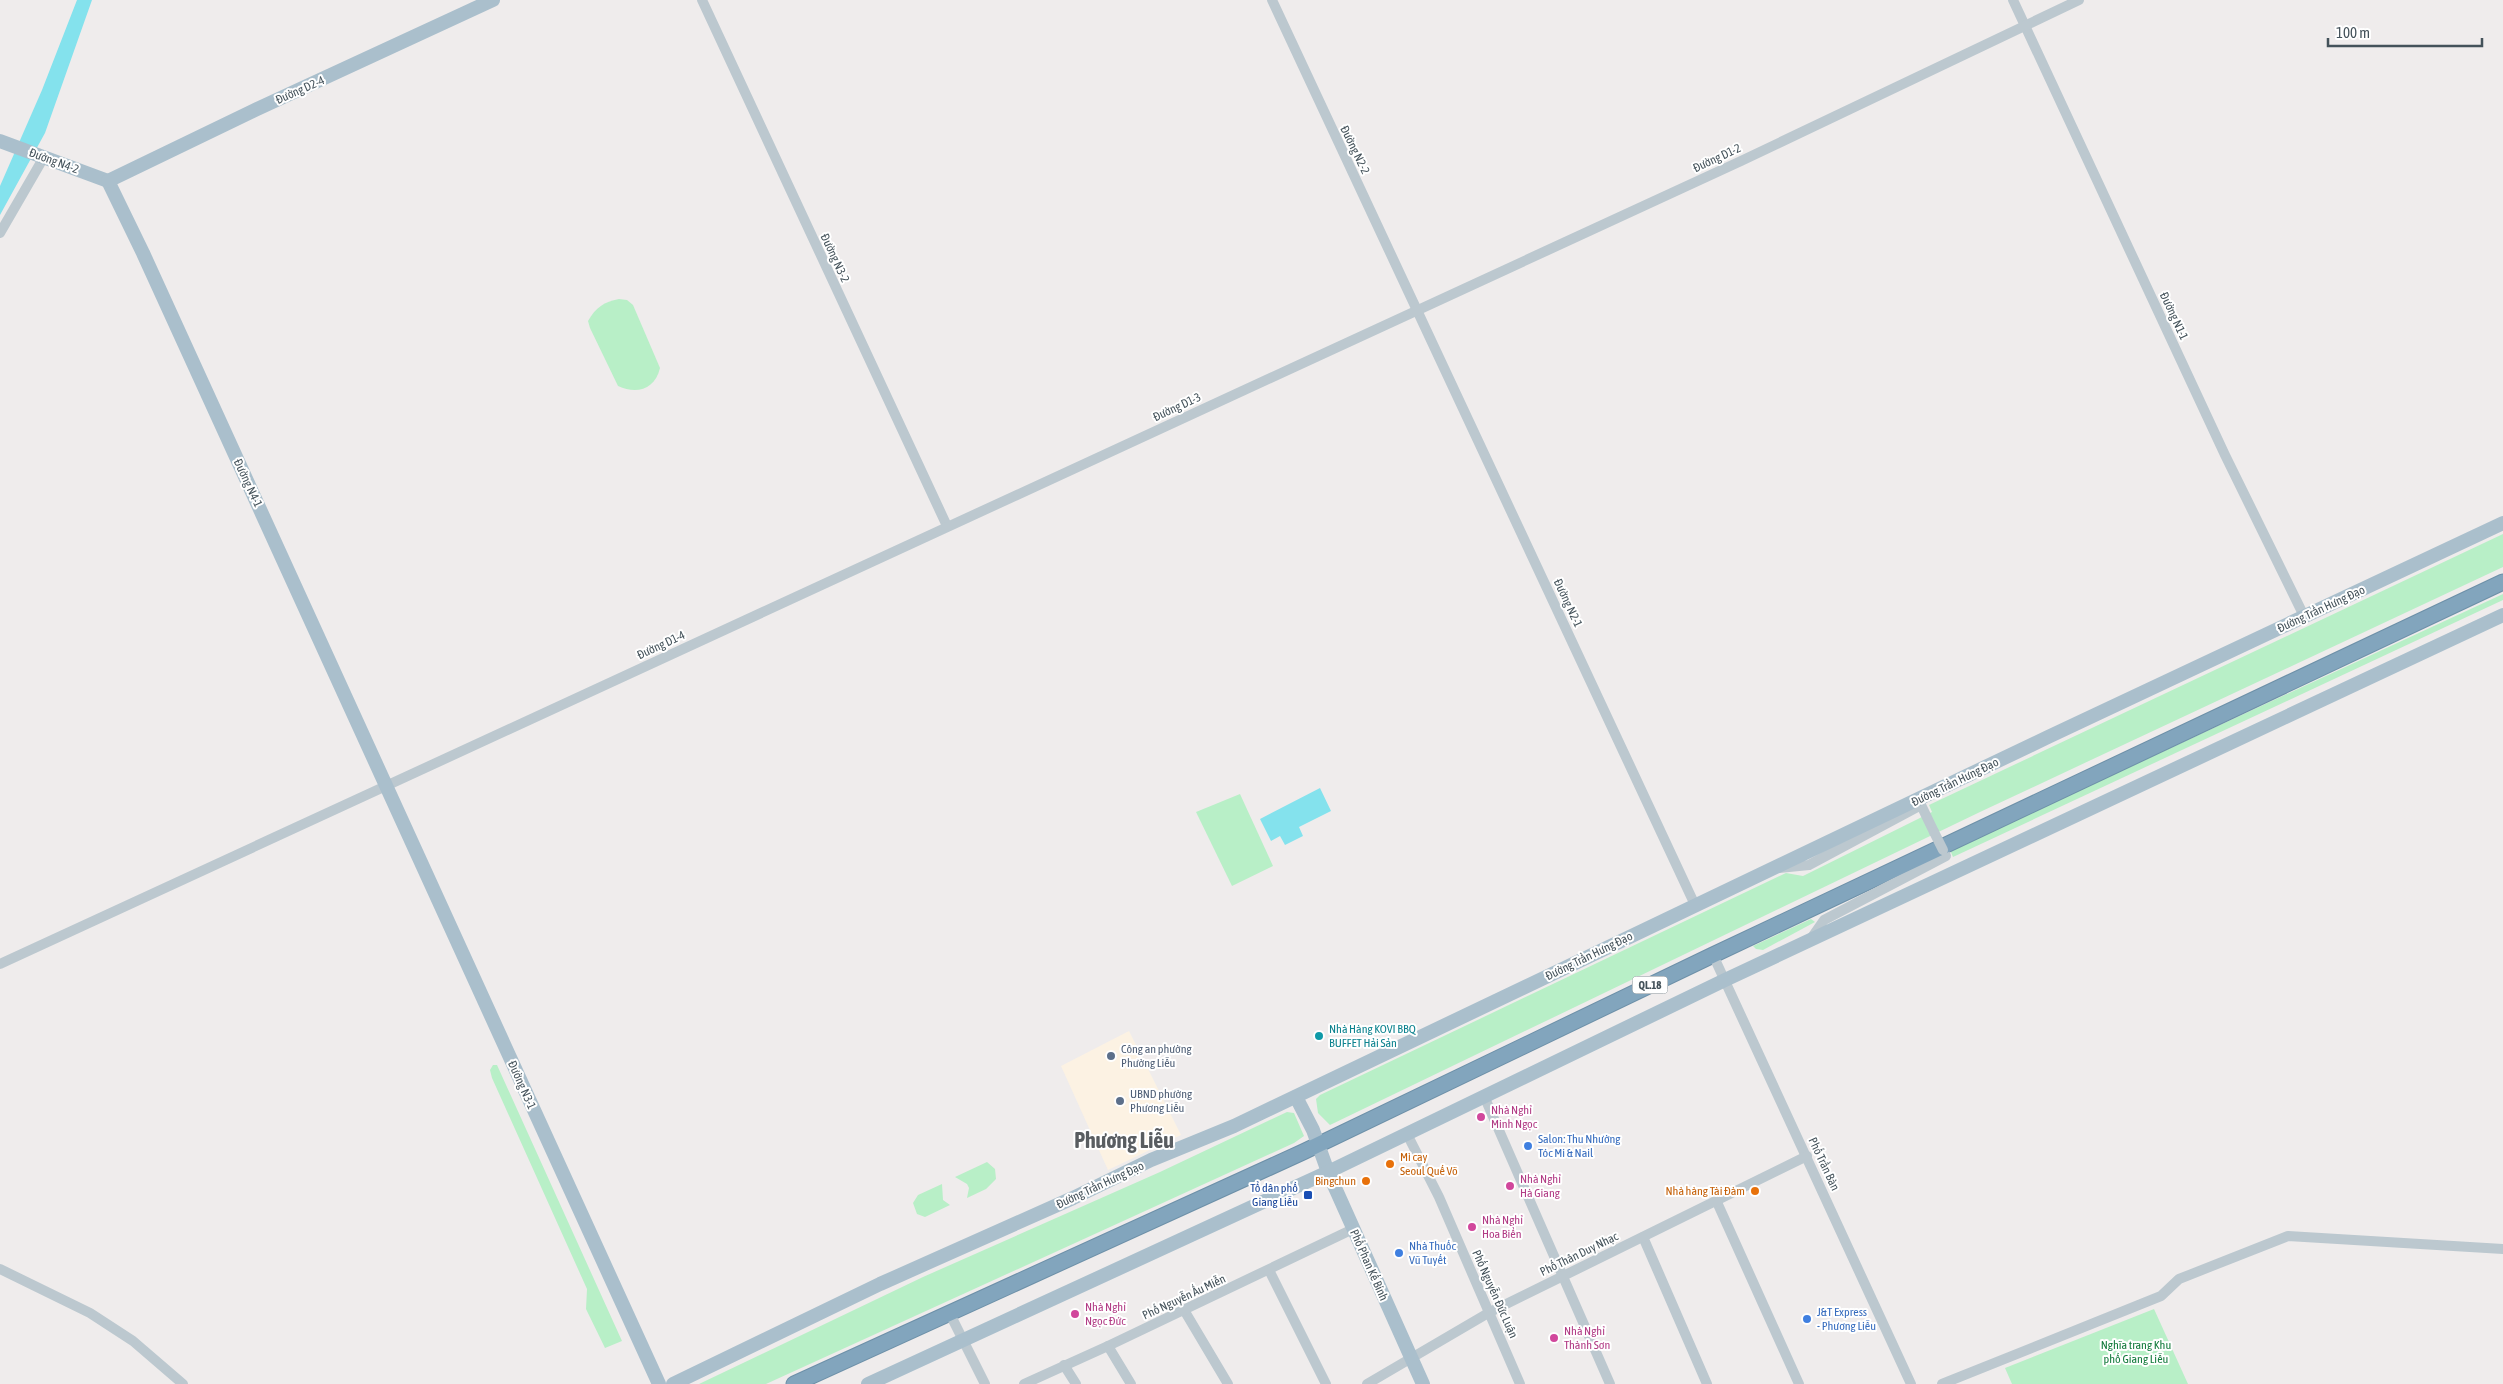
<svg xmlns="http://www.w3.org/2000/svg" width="2503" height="1384" viewBox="0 0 2503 1384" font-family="'Asap Condensed',sans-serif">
	<rect width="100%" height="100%" fill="#efecec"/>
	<polygon fill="#fcf2e3" points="1129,1031 1181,1135 1108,1170 1061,1066"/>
	<g fill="#b8efc7">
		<path d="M619,299L627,300L633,305L660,368C655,389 637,395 618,386L590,328L588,321C596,307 604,302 619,299Z"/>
		<polygon points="2503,534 2503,567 1980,812 1330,1125 1318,1113 1316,1099 1320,1095 1786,873 1803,876 1932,812 1929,805"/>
		<polygon points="2503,594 2503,600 1953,857 1950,850"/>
		<polygon points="1240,794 1273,866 1232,886 1196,812"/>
		<polygon points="1811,919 1815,922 1763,950 1756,949 1753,946"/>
		<polygon points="493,1065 497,1065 622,1341 605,1348 586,1309 587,1289 492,1078 490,1070"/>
		<polygon points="1287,1112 1294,1113 1304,1136 1294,1143 766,1384 699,1384 923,1277 1160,1172"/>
		<polygon points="987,1162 995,1169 996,1179 986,1189 967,1198 969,1188 967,1184 955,1177"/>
		<polygon points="942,1184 943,1200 950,1205 925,1217 917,1214 913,1203 918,1195"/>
		<polygon points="2154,1309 2188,1384 2012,1384 2005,1368"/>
	</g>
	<g fill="#84e2ed">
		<polygon points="77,0 92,0 45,133 0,215 0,186 42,90"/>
		<polygon points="1320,788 1331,811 1299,827 1303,836 1285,845 1280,836 1271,841 1260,819"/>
	</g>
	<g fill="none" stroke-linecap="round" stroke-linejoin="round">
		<defs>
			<polyline id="highway" points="794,1384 1303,1152 1713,955 2503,582"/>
		</defs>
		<use href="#highway" stroke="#6d90a8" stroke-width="17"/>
		<g stroke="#bcc8cf" stroke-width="10">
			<polyline points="702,0 947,526"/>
			<polyline points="1272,0 1695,905"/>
			<polyline points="2013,0 2225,455 2304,616"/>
			<polyline points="0,233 44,157"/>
			<polyline points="1779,868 1809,865 1921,805 1934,832"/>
			<polyline points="1810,940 1824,920 1946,856 1943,850"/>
			<polyline points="1713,955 1911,1384"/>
			<polyline points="0,964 1741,161 2079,0"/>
			<polyline points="1484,1096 1610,1384"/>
			<polyline points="1407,1134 1439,1197 1520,1384"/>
			<polyline points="1716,1200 1799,1384"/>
			<polyline points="1643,1237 1707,1384"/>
			<polyline points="0,1269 90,1313 133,1341 183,1384"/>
			<polyline points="1269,1270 1326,1384"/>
			<polyline points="1184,1310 1228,1384"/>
			<polyline points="949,1312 985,1384"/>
			<polyline points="1108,1346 1131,1384"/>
			<polyline points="1064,1365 1076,1384"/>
			<polyline points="1024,1384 1108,1346 1353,1229"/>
			<polyline points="1367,1384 1490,1312 1807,1156"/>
			<polyline points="1942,1384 2161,1296 2179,1279 2288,1236 2503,1249"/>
		</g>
		<g stroke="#aabfcc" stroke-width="14">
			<polyline points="0,141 108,181"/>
			<polyline points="108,181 143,253 659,1384"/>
			<polyline points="108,181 255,110 493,0"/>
			<polyline points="1296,1097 1313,1130 1328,1172 1423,1384"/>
			<polyline points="673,1384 880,1284 1073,1198 1151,1160 1234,1126 2048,737 2503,523"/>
			<polyline points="868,1384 1328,1172 1725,980 2503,615"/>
		</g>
		<use href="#highway" stroke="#82a5bd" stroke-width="15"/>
		<polyline stroke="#bcc8cf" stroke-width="10" points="1934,832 1943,850"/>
	</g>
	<circle fill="#0f9aa8" stroke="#fff" stroke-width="2" cx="1319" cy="1036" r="5"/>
	<g fill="#5c6f8a" stroke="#fff" stroke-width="2">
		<circle cx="1111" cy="1056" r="5"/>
		<circle cx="1120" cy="1101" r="5"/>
	</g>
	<g fill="#d1479c" stroke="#fff" stroke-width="2">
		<circle cx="1481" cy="1117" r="5"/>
		<circle cx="1510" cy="1186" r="5"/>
		<circle cx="1472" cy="1227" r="5"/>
		<circle cx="1075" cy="1314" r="5"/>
		<circle cx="1554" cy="1338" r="5"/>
	</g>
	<g fill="#3f7fe0" stroke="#fff" stroke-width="2">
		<circle cx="1528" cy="1146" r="5"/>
		<circle cx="1399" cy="1253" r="5"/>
		<circle cx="1807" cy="1319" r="5"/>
	</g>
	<g fill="#e8710a" stroke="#fff" stroke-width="2">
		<circle cx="1390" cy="1164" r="5"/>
		<circle cx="1366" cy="1181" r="5"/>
		<circle cx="1755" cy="1191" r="5"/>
	</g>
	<rect fill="#1a4fb4" stroke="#fff" stroke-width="2" x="1303" y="1190" width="10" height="10" rx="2.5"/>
	<g text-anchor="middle" stroke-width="4" stroke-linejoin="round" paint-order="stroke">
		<rect fill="#fff" stroke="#7c868c" stroke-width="1" x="1632.5" y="976.5" width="35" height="17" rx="4"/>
		<g font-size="11" font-weight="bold" fill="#44525a">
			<text x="1650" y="989">QL.18</text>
		</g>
		<g font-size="12" fill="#44525a" stroke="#fff">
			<text transform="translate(300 90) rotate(-24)" y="4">Đường D2-4</text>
			<text transform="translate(1355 150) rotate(64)" y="4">Đường N2-2</text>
			<text transform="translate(1717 158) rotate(-25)" y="4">Đường D1-2</text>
			<text transform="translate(54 161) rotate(20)" y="4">Đường N4-2</text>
			<text transform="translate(835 258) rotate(65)" y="4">Đường N3-2</text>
			<text transform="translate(2174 316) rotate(65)" y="4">Đường N1-1</text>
			<text transform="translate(1177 407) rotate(-25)" y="4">Đường D1-3</text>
			<text transform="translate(248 483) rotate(65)" y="4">Đường N4-1</text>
			<text transform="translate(1568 603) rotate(65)" y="4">Đường N2-1</text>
			<text transform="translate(2321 609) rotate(-25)" y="4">Đường Trần Hưng Đạo</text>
			<text transform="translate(661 645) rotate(-25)" y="4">Đường D1-4</text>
			<text transform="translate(1955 782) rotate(-26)" y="4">Đường Trần Hưng Đạo</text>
			<text transform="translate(1589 956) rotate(-26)" y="4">Đường Trần Hưng Đạo</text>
			<text transform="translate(522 1085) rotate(66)" y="4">Đường N3-1</text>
			<text transform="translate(1824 1164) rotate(65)" y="4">Phố Trần Bàn</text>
			<text transform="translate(1100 1185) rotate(-25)" y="4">Đường Trần Hưng Đạo</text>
			<text transform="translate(1579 1254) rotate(-26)" y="4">Phố Thân Duy Nhạc</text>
			<text transform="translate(1369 1265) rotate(66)" y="4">Phố Phan Kế Bính</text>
			<text transform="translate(1495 1294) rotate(66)" y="4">Phố Nguyễn Đức Luận</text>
			<text transform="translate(1184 1297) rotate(-25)" y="4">Phố Nguyễn Ấu Miễn</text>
		</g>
		<g font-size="12" fill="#0d838f" stroke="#fff" text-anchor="start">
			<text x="1329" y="1033">Nhà Hàng KOVI BBQ<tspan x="1329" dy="14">BUFFET Hải Sản</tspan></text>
		</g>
		<g font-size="12" fill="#4e5e75" stroke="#fff" text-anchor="start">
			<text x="1121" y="1053">Công an phường<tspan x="1121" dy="14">Phường Liễu</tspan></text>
			<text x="1130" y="1098">UBND phường<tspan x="1130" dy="14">Phương Liễu</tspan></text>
		</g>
		<g font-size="12" fill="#b23c85" stroke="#fff" text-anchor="start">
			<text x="1491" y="1114">Nhà Nghỉ<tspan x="1491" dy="14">Minh Ngọc</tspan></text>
			<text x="1520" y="1183">Nhà Nghỉ<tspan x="1520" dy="14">Hà Giang</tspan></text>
			<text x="1482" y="1224">Nhà Nghỉ<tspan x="1482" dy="14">Hoa Biển</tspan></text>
			<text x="1085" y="1311">Nhà Nghỉ<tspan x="1085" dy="14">Ngọc Đức</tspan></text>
			<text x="1564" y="1335">Nhà Nghỉ<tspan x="1564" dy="14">Thành Sơn</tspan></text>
		</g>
		<g font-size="12" fill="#366cbe" stroke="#fff" text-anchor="start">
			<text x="1538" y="1143">Salon: Thu Nhường<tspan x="1538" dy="14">Tóc Mi &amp; Nail</tspan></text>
			<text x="1409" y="1250">Nhà Thuốc<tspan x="1409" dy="14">Vũ Tuyết</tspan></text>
			<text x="1817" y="1316">J&amp;T Express<tspan x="1817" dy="14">- Phương Liễu</tspan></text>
		</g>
		<g font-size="12" fill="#c56008" stroke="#fff" text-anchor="end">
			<text x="1400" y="1161" text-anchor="start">Mì cay<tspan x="1400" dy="14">Seoul Quế Võ</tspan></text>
			<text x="1356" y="1185">Bingchun</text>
			<text x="1745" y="1195">Nhà hàng Tài Đàm</text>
		</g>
		<g font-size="12" fill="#164399" stroke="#fff" text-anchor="end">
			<text x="1298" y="1192">Tổ dân phố<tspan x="1298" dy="14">Giang Liễu</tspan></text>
		</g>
		<g font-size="12" fill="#147b3d" stroke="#fff">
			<text x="2136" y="1349">Nghĩa trang Khu<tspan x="2136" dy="14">phố Giang Liễu</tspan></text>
		</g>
		<g font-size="22" font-weight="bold" fill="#595d61" stroke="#fff">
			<text x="1124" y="1148">Phương Liễu</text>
		</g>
	</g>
	<path d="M2328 38v8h154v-8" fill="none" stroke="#44525a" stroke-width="2.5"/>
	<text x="2336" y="38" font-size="15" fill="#44525a" stroke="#ffffff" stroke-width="4" paint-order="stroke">100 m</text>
</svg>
